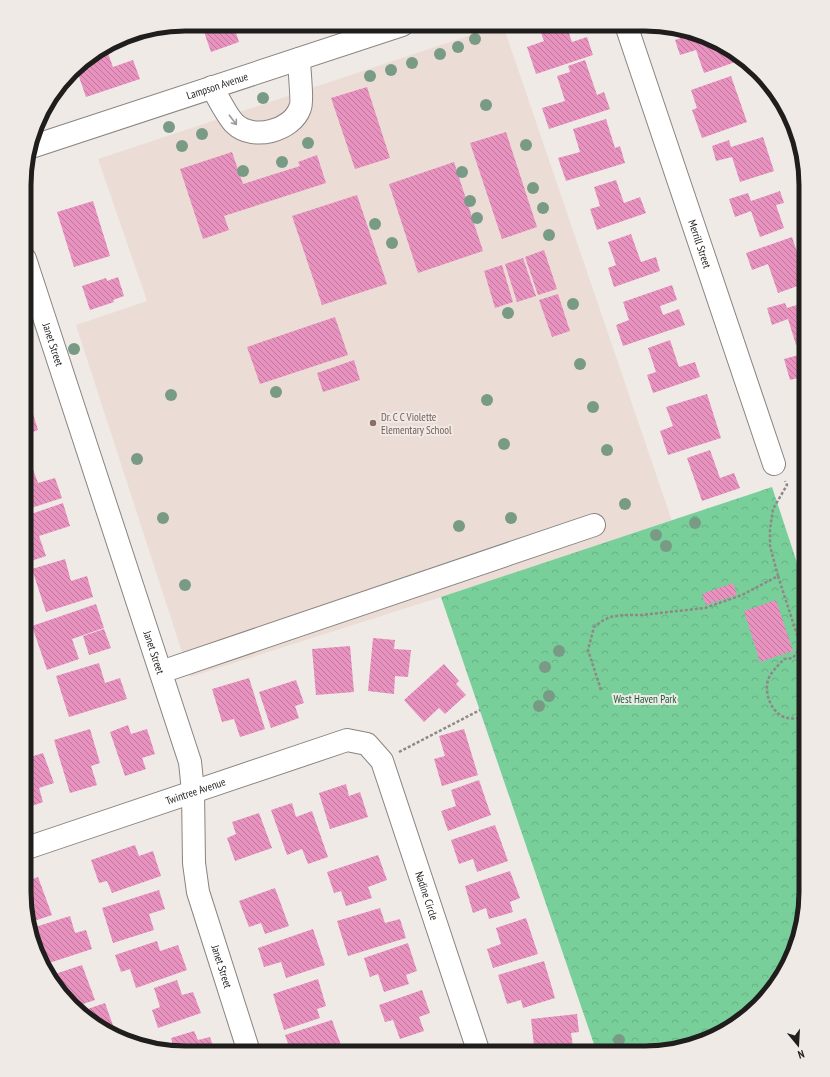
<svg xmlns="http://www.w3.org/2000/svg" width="830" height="1077" viewBox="0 0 830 1077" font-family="'PT Sans Narrow',sans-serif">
	<defs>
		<pattern id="park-crowns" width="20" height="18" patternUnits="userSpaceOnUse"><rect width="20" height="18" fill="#79cf9a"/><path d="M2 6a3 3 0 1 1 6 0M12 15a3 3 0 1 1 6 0" fill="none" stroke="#68b184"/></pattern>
		<pattern id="building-back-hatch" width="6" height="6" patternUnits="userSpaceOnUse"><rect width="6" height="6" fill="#e892c0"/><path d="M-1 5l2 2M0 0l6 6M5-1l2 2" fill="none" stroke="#bc779b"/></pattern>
	</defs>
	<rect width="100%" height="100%" fill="#f0eae7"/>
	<polygon fill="#ebddd5" points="501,25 503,25 672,521 441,597 190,677 76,325 147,301 98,159"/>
	<polygon fill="url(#park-crowns)" points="772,487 806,590 806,903 797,944 779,982 751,1013 717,1036 646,1053 597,1053 441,597"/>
	<g fill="url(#building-back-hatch)">
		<polygon points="212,24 242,24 244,30 236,33 239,42 211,52 203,29 212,26"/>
		<polygon points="538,25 566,25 572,42 587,37 593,55 536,74 527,47 544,41"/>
		<polygon points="695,33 707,36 744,59 704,73 696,50 680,55 675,40"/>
		<polygon points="106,48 113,67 133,60 140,79 86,97 77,71 72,73 79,64"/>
		<polygon points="585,60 597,95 604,92 610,109 549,129 542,108 565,101 557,76 570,72 568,66"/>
		<polygon points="731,76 747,122 702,138 692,110 697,108 691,90"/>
		<polygon points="367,87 390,158 355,169 331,98"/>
		<polygon points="606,119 615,148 620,146 625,163 566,181 558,158 580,152 573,129"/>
		<polygon points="506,132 537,227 502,239 470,143"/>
		<polygon points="763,137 774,171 740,182 732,157 716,161 712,146 729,140 731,147"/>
		<polygon points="232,152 243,184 300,166 298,162 317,155 326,183 224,216 229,230 203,239 180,169"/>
		<polygon points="454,162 483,251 418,273 389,184"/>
		<polygon points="616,180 624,203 640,197 646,213 597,230 590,209 600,206 594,187"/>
		<polygon points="780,191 784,203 776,205 784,228 760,237 751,211 735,217 729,199 748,193 751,201"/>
		<polygon points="357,195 387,284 322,305 292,216"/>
		<polygon points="93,201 110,256 74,267 57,212"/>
		<polygon points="631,234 641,262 656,257 660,271 614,287 608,268 616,265 608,242"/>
		<polygon points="792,237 806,279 806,283 778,293 768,264 752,270 746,253"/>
		<polygon points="544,250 557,289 538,295 525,257"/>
		<polygon points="523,258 536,296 517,302 505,264"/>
		<polygon points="502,265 513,302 495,308 484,271"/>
		<polygon points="118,277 124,296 113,300 114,302 90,310 82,286 106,278 107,281"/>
		<polygon points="672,285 677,300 660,306 663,315 679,309 685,325 623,346 616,325 629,320 623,302"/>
		<polygon points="558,294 570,331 552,337 539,300"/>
		<polygon points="806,302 806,342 796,345 788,319 772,325 767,308 785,303 787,308"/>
		<polygon points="335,317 348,355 260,384 247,347"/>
		<polygon points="670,340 679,367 695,362 700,377 653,393 647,375 656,372 648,348"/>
		<polygon points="806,353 806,376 790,380 784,359"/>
		<polygon points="354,360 360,380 323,392 317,373"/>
		<polygon points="25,390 29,403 25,404"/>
		<polygon points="707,394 721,438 668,455 660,431 673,426 666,407"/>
		<polygon points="31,407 38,430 25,435 25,409"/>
		<polygon points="710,450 720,478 734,473 740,488 702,501 687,458"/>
		<polygon points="30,461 38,483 55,478 62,498 25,510 25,463"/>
		<polygon points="63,503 70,526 39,536 46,556 25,563 25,516"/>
		<polygon points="65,559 71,581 87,576 93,597 46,612 32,569"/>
		<polygon points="733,583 737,595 706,605 702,594"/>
		<polygon points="776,600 793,651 760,662 744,611"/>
		<polygon points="96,604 104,628 72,639 79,659 47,670 32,626"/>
		<polygon points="104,629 111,648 89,655 83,636"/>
		<polygon points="373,638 395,640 394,649 411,650 408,677 395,676 394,694 368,691"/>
		<polygon points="350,646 354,692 316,695 312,649"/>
		<polygon points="99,663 105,683 120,678 127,699 69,717 56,676"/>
		<polygon points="444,664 459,681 456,684 466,695 445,714 439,708 424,722 404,700"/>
		<polygon points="249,678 265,729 240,737 234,719 222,722 212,689"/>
		<polygon points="296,680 304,703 295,706 299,718 271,728 259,692"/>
		<polygon points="128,725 131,734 147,729 155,754 142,758 146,769 125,776 110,732"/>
		<polygon points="90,729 100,763 91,766 97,785 70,793 54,740"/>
		<polygon points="464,729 478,775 442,786 434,759 445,756 439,736"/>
		<polygon points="43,753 54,783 39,788 43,802 24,809 24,759"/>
		<polygon points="479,780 491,815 448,831 441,811 456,806 451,790"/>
		<polygon points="346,784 349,796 360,792 368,817 330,829 319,793"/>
		<polygon points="292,803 296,817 312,811 328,857 308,864 302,849 287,855 271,810"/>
		<polygon points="259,813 272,848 235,861 227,838 236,834 232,822"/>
		<polygon points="495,825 508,861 477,872 473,859 459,864 451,840"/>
		<polygon points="135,845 139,856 153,851 161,876 112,893 107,881 99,883 91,860"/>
		<polygon points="378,855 387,880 368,887 372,898 346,906 341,891 334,893 327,872"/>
		<polygon points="510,871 520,898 510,902 513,912 489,919 486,908 473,913 465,886"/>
		<polygon points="38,877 52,915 31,922 24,893 24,882"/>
		<polygon points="275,888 289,926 265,934 261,923 249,927 239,901"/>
		<polygon points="159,890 165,909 149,914 154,930 113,943 102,908"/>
		<polygon points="380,908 385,923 400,919 406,938 348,956 337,921"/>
		<polygon points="70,916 75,933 86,930 92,949 49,963 44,949 38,951 32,928"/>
		<polygon points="526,918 538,954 493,968 487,949 501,944 496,928"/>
		<polygon points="313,929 325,965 286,978 281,962 264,967 258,948"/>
		<polygon points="157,941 160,951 178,945 187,970 136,988 130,969 121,972 115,955"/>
		<polygon points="408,943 417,971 406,975 409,984 384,992 378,974 370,977 364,958"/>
		<polygon points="544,961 555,998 523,1008 521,1000 507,1004 498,975"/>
		<polygon points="82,965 95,1000 74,1007 64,998 49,976"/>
		<polygon points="318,979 326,1006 317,1009 320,1018 284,1030 273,994"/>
		<polygon points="177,980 182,995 193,992 201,1013 158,1028 152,1010 160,1007 154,988"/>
		<polygon points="422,990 430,1013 419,1017 424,1031 400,1039 393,1020 385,1022 379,1005"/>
		<polygon points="105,1003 115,1031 111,1032 95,1026 79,1012"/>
		<polygon points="577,1014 579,1032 571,1033 574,1053 548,1053 547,1045 534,1046 531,1019"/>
		<polygon points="332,1020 341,1045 330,1049 331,1052 291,1052 285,1035"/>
		<polygon points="194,1031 198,1040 210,1037 215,1052 175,1052 171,1038"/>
		<polygon points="423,1044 427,1052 404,1052"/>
	</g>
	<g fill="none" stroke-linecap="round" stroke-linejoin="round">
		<defs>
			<g id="minor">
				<path id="s1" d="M626,25L774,464"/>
				<path d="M212,87C217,96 228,118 235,124C253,141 292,131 300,108C303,102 299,68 299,59"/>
				<path id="s2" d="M31,147L402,25"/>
				<path id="s3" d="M25,259L190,762L193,791L194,863L198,892L249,1052"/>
				<polyline points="161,672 594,525"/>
				<path id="s4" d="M24,849L347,740L367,744L382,761L479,1053"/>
			</g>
		</defs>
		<use href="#minor" stroke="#898481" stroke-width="24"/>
		<g stroke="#8d8987" stroke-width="2.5" stroke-dasharray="3 2" stroke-linecap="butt">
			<polyline points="778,576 801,647 806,653"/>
			<path d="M801,647L793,658L784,659C777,667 768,674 767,685C766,697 772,712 784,717C791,720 799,718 806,716"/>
			<polyline points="601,690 588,650 594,627 602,621 610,617 623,615 641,615 705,608 742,595 778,576 770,546 770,529 773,509 787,485 785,481"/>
			<polyline points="399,752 480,710"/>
		</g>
		<use href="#minor" stroke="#fff" stroke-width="22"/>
	</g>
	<g fill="#799b86">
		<circle cx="475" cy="39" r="6"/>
		<circle cx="458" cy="47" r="6"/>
		<circle cx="440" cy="54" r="6"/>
		<circle cx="412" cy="63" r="6"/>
		<circle cx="391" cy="70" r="6"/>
		<circle cx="370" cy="76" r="6"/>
		<circle cx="263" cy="98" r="6"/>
		<circle cx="486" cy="105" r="6"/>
		<circle cx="169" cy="127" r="6"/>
		<circle cx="202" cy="134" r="6"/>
		<circle cx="308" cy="143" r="6"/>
		<circle cx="526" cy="145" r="6"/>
		<circle cx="182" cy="146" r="6"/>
		<circle cx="282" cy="162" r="6"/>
		<circle cx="243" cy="171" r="6"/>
		<circle cx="462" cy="172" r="6"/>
		<circle cx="533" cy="188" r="6"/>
		<circle cx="470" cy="201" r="6"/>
		<circle cx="543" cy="208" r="6"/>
		<circle cx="477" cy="218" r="6"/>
		<circle cx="375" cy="224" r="6"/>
		<circle cx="549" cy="235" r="6"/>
		<circle cx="392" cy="243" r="6"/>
		<circle cx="573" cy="304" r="6"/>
		<circle cx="508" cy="313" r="6"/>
		<circle cx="74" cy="349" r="6"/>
		<circle cx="580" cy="364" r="6"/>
		<circle cx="276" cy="392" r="6"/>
		<circle cx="171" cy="395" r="6"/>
		<circle cx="487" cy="400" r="6"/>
		<circle cx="593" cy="407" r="6"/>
		<circle cx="504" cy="444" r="6"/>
		<circle cx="607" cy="450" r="6"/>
		<circle cx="137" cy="459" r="6"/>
		<circle cx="625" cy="504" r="6"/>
		<circle cx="163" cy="518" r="6"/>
		<circle cx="511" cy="518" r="6"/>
		<circle cx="695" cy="523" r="6"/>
		<circle cx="459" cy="526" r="6"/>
		<circle cx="656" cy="535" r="6"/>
		<circle cx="666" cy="546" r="6"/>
		<circle cx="185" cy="585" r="6"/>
		<circle cx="559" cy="651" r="6"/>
		<circle cx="545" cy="667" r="6"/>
		<circle cx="549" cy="696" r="6"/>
		<circle cx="539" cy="706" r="6"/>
		<circle cx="619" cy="1040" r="6"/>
	</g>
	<defs><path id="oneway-shaft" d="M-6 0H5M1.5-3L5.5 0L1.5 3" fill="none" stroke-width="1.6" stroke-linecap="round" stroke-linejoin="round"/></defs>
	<use stroke="#9b9a99" href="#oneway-shaft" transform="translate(233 120) rotate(53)"/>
	<circle fill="#8d6e63" stroke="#f0eae7" stroke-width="1.5" cx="373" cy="423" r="4"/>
	<g text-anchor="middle" stroke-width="4" stroke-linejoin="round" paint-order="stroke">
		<g font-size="11" fill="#201e1c" stroke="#f0eae7">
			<text dy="4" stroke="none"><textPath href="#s2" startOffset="196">Lampson Avenue</textPath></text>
			<text dy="4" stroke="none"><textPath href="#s1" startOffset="231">Merrill Street</textPath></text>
			<text dy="4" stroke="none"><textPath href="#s3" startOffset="90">Janet Street</textPath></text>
			<text dy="4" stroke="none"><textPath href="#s3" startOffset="414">Janet Street</textPath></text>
			<text dy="4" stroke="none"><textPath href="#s4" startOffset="181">Twintree Avenue</textPath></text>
			<text dy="4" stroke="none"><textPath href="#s4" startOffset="526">Nadine Circle</textPath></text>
			<text dy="4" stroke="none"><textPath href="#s3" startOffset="738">Janet Street</textPath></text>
		</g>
		<g font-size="11" fill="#785e54" stroke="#f0eae7" text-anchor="start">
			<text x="381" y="421">Dr. C C Violette<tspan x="381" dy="13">Elementary School</tspan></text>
		</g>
		<g font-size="11" fill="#175a36" stroke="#f0eae7">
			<text x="645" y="703">West Haven Park</text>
		</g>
	</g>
	<path d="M0 0H830V1077H0ZM185 31H645A154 154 0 0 1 799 185V892A154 154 0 0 1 645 1046H185A154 154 0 0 1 31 892V185A154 154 0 0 1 185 31Z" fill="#f0eae7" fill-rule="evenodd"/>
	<path fill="none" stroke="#201e1c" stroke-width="5" d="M185 31H645A154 154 0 0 1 799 185V892A154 154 0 0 1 645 1046H185A154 154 0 0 1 31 892V185A154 154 0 0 1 185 31Z"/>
	<g transform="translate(798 1045) rotate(162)" stroke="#f0eae7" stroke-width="3" paint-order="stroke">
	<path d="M0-3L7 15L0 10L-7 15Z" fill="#201e1c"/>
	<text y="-6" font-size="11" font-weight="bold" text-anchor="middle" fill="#201e1c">N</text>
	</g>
</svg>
